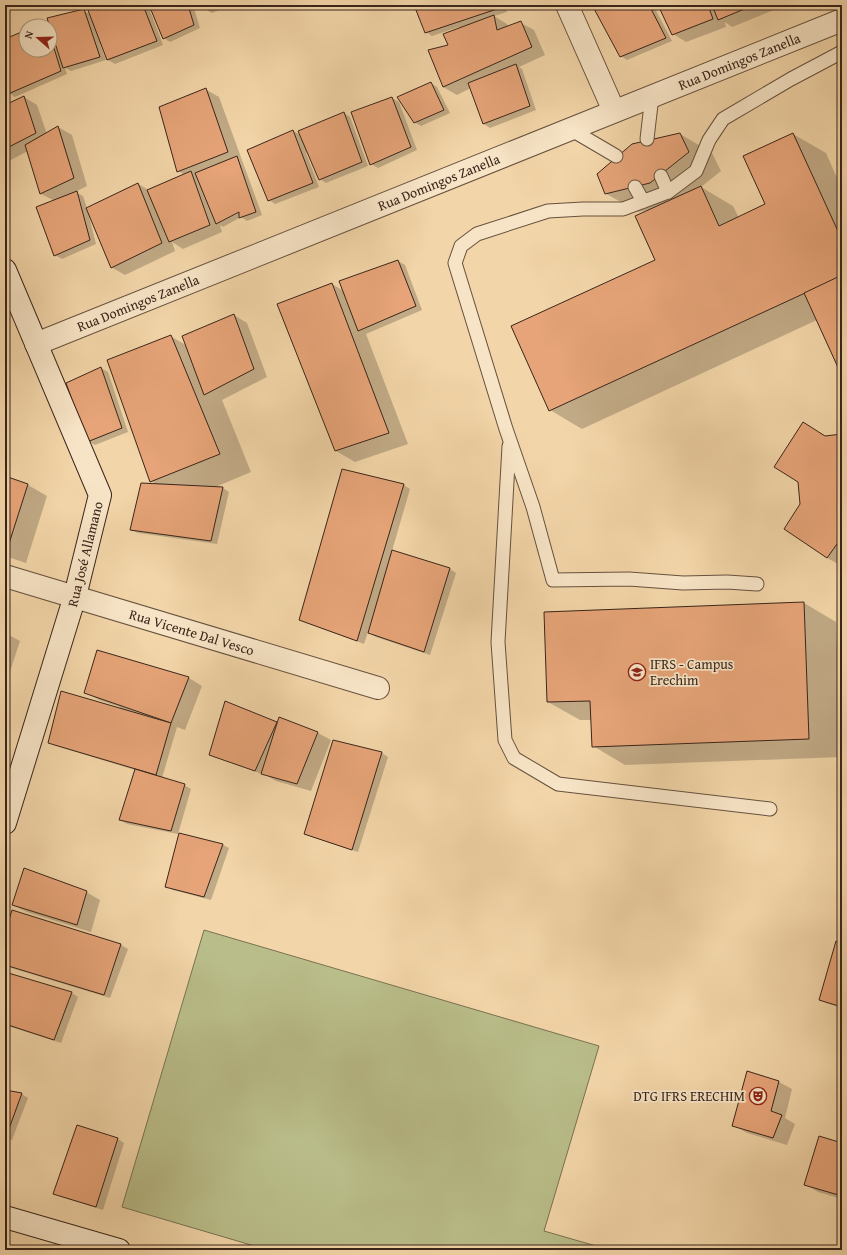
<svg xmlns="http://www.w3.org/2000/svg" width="847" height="1255" viewBox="0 0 847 1255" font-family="'Gentium Book Plus',serif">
	<rect width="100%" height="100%" fill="#f2d5a8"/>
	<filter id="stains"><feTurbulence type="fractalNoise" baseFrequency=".005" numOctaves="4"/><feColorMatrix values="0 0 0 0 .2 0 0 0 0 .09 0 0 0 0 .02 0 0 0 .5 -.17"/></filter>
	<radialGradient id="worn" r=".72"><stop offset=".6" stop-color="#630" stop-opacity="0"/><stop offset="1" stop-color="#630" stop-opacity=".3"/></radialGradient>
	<polygon fill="#b9bd89" stroke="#797152" points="204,930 599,1046 544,1231 610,1250 268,1250 122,1207"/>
	<g fill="#0003">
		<polygon points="87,5 148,5 163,45 115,64 108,60 102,44 100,44 106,60 71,71 65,68 67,74 15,97 9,93 10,97 5,99 5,40 26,31 26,50 50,50 50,26 39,26 46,23 50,26 84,11 90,14"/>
		<polygon points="150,5 193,5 200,28 170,42 164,38"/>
		<polygon points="198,5 231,5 212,13"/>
		<polygon points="307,5 329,5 317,10"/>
		<polygon points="415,5 504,5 507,12 494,16 507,24 508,27 521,23 534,30 545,55 519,67 522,69 536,110 490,128 484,124 471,88 457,95 443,87 450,45 460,29 459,27 432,36 426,32"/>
		<polygon points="593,5 653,5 672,41 627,60 621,56"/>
		<polygon points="659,5 780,5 781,7 732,27 725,22 726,27 686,42 673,34"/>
		<polygon points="431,83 437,87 450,113 421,126 414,122"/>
		<polygon points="205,89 219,97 262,215 247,221 241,217 223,227 220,225 222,232 183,249 172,242 175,251 125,275 111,267 90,216 89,216 96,244 62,259 55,255 55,201 41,194 28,151 5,163 5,106 24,97 37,105 47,134 58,127 72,135 87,186 75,192 83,196 87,208 138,184 149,190 185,175 178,171"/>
		<polygon points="392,98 399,102 417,150 378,168 371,164"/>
		<polygon points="344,113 350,117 368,166 326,183 320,179 308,152 306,153 319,187 275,204 269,200 248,150 293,131 301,135"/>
		<polygon points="680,134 712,153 721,171 701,187 733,206 739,218 767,205 793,134 826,153 842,189 842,374 817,320 582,429 550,410 657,260 652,209 638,212 605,193"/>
		<polygon points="398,261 405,265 422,310 366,334 408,444 355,462 336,451 332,284 344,291"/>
		<polygon points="234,315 247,323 267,377 222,400 251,472 213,488 223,488 229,492 217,544 138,533 131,530 158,485 151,481 170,336 186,345"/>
		<polygon points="101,368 108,372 128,432 95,445 88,441"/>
		<polygon points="803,423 827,437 842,435 842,566 827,558 801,505"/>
		<polygon points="343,470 404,485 410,489 392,551 450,569 456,573 430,655 376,637 368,632 364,644 307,623 300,619"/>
		<polygon points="5,477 28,485 47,496 26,563 5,556"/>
		<polygon points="804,603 836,622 841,757 625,765 593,746 592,720 580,720 548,702 545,613"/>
		<polygon points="5,633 20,641 5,687"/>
		<polygon points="98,651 189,678 202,686 185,730 177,727 162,778 184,785 191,789 178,834 127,824 120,820 135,770 56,746 49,742 119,709 120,707 99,700 85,692"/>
		<polygon points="226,702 278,723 318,733 331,740 311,791 276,781 262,773 262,774 217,758 210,755"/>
		<polygon points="334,741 382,753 388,757 358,852 312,837 306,833"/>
		<polygon points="223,845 229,848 211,900 173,890 166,886"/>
		<polygon points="86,892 100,900 91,932 27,912 13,905"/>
		<polygon points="13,911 121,945 128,949 110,998 5,966 5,937"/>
		<polygon points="842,911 842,921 840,920"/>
		<polygon points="842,944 842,1008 826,1003 820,999"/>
		<polygon points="5,973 72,993 78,997 61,1043 5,1025"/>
		<polygon points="748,1072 779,1082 792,1089 785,1118 795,1124 787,1145 747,1133 733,1125"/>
		<polygon points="5,1091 22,1094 28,1098 12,1140 5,1138"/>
		<polygon points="78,1126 118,1139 124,1143 103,1210 61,1197 54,1193"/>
		<polygon points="842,1144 842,1199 818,1192 805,1184"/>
	</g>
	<g fill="#e6a478" stroke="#39251a">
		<polygon points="86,5 143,5 157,41 107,60"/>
		<polygon points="149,5 188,5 194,25 163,39"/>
		<polygon points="414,5 499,5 500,8 425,33"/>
		<polygon points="592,5 649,5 666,38 620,57"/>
		<polygon points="658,5 708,5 713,19 672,35"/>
		<polygon points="712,5 754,5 718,20"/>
		<polygon points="84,9 100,57 63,68 47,18"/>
		<polygon points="494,15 497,30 521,21 532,47 443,87 428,50 448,45 443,34"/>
		<polygon points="26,30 26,50 50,50 50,35 61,71 8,94 5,86 5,39"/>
		<polygon points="516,64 530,106 483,124 468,83"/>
		<polygon points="431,82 444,110 414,123 397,97"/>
		<polygon points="206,88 228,152 177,172 159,107"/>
		<polygon points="24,96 36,133 5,149 5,105"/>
		<polygon points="392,97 411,147 370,165 351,112"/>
		<polygon points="344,112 362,162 319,180 298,131"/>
		<polygon points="58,126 74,178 40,194 25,145"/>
		<polygon points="293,130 313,183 268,201 247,150"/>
		<polygon points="680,133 689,152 650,183 605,194 597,174 632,144"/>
		<polygon points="793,133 842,240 842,276 549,411 511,326 655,260 635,216 701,186 719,226 765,204 743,156"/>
		<polygon points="237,156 256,212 239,218 239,212 216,224 195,173"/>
		<polygon points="191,171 210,225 169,242 147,190"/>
		<polygon points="138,183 162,243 111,268 86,208"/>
		<polygon points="77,191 90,240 54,256 36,207"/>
		<polygon points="398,260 416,306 358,331 339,281"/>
		<polygon points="842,275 842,374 841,374 804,293"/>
		<polygon points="332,283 389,433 335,451 277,304"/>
		<polygon points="234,314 254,369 204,395 182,336"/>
		<polygon points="171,335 220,454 150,482 107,360"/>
		<polygon points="101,367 122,428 87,442 66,383"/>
		<polygon points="803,422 825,436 842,434 842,537 827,558 784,529 800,504 798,482 774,467"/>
		<polygon points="342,469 404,484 357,641 299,620"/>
		<polygon points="5,476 28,484 6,553 5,552"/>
		<polygon points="141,483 223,487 211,541 130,530"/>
		<polygon points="392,550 450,568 424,652 368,633"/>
		<polygon points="804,602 809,739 592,747 590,701 547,702 544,612"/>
		<polygon points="97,650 189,677 171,723 84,693"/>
		<polygon points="61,691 171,723 156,775 48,743"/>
		<polygon points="225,701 277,722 255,771 209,755"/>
		<polygon points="279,717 318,732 297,784 261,774"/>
		<polygon points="333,740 382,752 352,850 304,834"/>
		<polygon points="135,769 185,784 171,831 119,820"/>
		<polygon points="179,833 223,844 204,897 165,887"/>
		<polygon points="24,868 87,891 77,925 12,905"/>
		<polygon points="12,910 121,944 104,995 5,965 5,933"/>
		<polygon points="836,941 842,943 842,1007 819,1000"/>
		<polygon points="5,972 72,992 54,1040 5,1024"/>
		<polygon points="747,1071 779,1081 771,1111 782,1115 773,1138 732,1126"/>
		<polygon points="5,1090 22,1093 6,1137 5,1137"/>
		<polygon points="77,1125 118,1138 96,1207 53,1194"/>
		<polygon points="819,1136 842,1143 842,1196 804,1185"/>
	</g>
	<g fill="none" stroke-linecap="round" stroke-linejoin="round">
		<defs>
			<g id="lane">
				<polyline points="570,129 616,156"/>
				<polyline points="647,139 652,96"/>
				<polyline points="661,176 668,192"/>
				<polyline points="635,187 643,201"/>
				<polyline points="509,446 498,642 505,740 514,758 558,784 770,809"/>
				<polyline points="757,584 727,582 683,583 629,579 553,580 533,507 506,429 455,263 461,246 477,234 548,211 583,209 623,209 668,192 696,171 709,140 723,119 791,79 842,52"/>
			</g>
			<g id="street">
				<polyline points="567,5 614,111"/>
				<path id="s1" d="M36,344L842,20"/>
				<path id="s2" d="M5,576L378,688"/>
			</g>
			<g id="secondary">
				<polyline points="5,270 100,495 75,596 5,823"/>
				<polyline points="5,1217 119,1250"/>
			</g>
		</defs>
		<use href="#lane" stroke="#67513e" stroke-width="15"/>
		<use href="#street" stroke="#67513e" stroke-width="24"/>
		<use href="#secondary" stroke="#39251a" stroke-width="24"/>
		<use href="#lane" stroke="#f7e4c6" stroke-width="13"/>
		<use href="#street" stroke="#f7e4c6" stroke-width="22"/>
		<use href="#secondary" stroke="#f7e4c6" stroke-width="22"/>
	</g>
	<defs>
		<symbol id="university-ring" viewBox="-11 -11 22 22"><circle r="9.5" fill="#f7e4c6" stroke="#8f2418" stroke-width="1.5"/><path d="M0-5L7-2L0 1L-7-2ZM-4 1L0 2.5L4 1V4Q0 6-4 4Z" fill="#8f2418"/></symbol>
		<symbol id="theatre-ring" viewBox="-11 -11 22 22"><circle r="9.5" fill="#f7e4c6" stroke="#8f2418" stroke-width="1.5"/><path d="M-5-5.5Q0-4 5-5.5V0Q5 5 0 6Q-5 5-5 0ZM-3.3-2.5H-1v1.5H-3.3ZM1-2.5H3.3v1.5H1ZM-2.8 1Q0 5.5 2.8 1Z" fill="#8f2418"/></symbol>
	</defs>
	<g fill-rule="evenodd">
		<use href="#university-ring" x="627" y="662" width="20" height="20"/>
		<use href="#theatre-ring" x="748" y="1086" width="20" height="20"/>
	</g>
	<g text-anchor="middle" stroke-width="3.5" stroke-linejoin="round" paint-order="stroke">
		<g font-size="14" fill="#39251a" stroke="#f7e4c6">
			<text dy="5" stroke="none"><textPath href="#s1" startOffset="758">Rua Domingos Zanella</textPath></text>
			<text dy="5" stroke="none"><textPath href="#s1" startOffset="434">Rua Domingos Zanella</textPath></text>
			<text dy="5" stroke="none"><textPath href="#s1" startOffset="110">Rua Domingos Zanella</textPath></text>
			<text transform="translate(85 554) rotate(-76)" y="5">Rua José Allamano</text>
			<text dy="5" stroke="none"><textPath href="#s2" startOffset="195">Rua Vicente Dal Vesco</textPath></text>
		</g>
		<g font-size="14" fill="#39251a" stroke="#f7e4c6" text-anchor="start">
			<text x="650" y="669">IFRS - Campus<tspan x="650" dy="16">Erechim</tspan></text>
			<text x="745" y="1101" text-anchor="end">DTG IFRS ERECHIM</text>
		</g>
	</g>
	<rect width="847" height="1255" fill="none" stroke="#f2d5a8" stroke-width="20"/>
	<rect x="6" y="6" width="835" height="1243" fill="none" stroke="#39251a" stroke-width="2"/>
	<rect x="10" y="10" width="827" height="1235" fill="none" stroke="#39251a"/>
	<g transform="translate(38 38) rotate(290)"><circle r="19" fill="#f7e4c6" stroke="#ab9881"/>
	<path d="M0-3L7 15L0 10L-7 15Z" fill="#8f2418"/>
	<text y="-6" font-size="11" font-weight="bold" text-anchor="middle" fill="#39251a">N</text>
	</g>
	<rect width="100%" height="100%" filter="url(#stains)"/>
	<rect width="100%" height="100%" fill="url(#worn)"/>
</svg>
